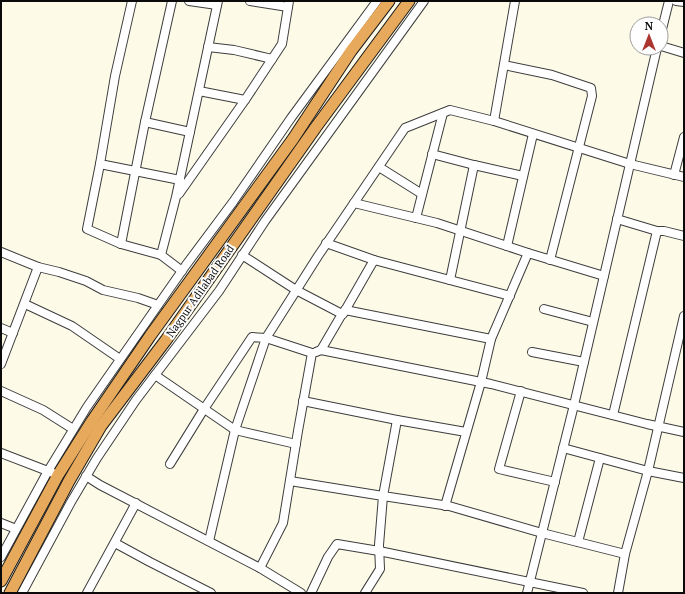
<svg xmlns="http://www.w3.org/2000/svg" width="685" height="594" viewBox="0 0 685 594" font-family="'PT Serif',serif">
	<rect width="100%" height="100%" fill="#fdfbe8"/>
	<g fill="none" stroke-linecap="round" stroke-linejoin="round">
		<defs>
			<g id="minor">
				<polyline points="132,1 115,76 100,164 180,180"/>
				<polyline points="189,1 217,5"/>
				<polyline points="250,1 288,7"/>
				<polyline points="676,1 684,2"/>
				<polyline points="661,33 669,1"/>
				<polyline points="661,46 684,53"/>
				<polyline points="208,47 234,50 272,59"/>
				<polyline points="504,65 552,75 591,88 592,96 550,260"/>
				<polyline points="199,91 245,100 282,44 289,1"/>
				<polyline points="494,121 630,164 684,177"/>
				<polyline points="145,122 190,132"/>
				<polyline points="432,154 474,165 523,176"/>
				<polyline points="100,164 87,229 121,244 161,255"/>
				<polyline points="379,167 422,194"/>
				<polyline points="674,175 684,137"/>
				<polyline points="179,194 245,100"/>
				<polyline points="354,203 437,223 528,253"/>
				<polyline points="416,218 443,113"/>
				<polyline points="617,219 657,231 664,231 684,236"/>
				<polyline points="326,243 374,260 343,314"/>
				<polyline points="121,244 145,122 172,1"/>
				<polyline points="507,246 533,134"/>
				<polyline points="1,252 38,267 59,272 86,281 103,290 138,298 158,305"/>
				<polyline points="242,255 296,290 342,314 321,350 316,352"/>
				<polyline points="374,260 510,296"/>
				<polyline points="182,271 161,255 176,197 218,1"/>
				<polyline points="450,280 474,165"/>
				<polyline points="25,304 72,326 120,359"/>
				<polyline points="544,309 593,322"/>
				<polyline points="345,310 491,339 481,382 445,506"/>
				<polyline points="1,328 13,333"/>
				<polyline points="491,339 528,253 604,276"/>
				<polyline points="321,350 491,384 647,424 684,432"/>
				<polyline points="532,352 584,362"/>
				<polyline points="1,364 38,267"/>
				<polyline points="155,375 235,430 296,444"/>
				<polyline points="1,391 43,410 73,429"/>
				<polyline points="521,391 499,469 555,482"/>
				<polyline points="303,401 397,420 466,432"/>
				<polyline points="613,415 657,231"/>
				<polyline points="397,420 383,496 449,506 542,533 625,554 648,471 684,316"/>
				<polyline points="563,448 648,471 684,478"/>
				<polyline points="1,453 53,473"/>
				<polyline points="170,464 204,409 252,337 266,338 235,430 209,541"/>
				<polyline points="86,476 100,485 260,568 301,593"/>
				<polyline points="290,481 383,496 379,545 380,569 365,593"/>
				<polyline points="1,523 16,529"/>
				<polyline points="578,542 600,458"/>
				<polyline points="115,543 150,562 211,593"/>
				<polyline points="1,557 48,471 87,407 186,265 233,202 291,118 377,1"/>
				<polyline points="260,568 283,523 298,431 312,353 266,338 318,256 405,128 450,110 494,121 515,1"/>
				<polyline points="22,593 71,502 97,458 136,400 219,291 265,221 424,1"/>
				<polyline points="87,593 136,503"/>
				<polyline points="311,593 328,557 337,544 379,551 583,593"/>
				<polyline points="527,593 574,405 657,48"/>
				<polyline points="618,593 625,554"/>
			</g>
			<g id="highway">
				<polyline points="1,581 58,475 92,421 150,336 293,139 351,51 389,1"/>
				<polyline points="10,593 69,481 101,426 166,340 316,127 409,1"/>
			</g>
		</defs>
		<use href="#minor" stroke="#3d3d3d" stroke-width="10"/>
		<use href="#highway" stroke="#1b1b1b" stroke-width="13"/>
		<use href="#minor" stroke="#fff" stroke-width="8"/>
		<use href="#highway" stroke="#e7aa5c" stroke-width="11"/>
	</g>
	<g text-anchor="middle" stroke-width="4" stroke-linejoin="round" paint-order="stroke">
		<g font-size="11" fill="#0a0a0a" stroke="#fff">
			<text transform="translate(200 291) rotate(-55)" y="4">Nagpur Adilabad Road</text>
		</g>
	</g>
	<rect width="685" height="594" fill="none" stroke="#0a0a0a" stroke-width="4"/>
	<g transform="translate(649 36)"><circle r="19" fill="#ffffff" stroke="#9d9d9d"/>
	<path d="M0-3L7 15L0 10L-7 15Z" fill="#ac362f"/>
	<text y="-6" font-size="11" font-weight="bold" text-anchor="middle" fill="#0a0a0a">N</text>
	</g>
</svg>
